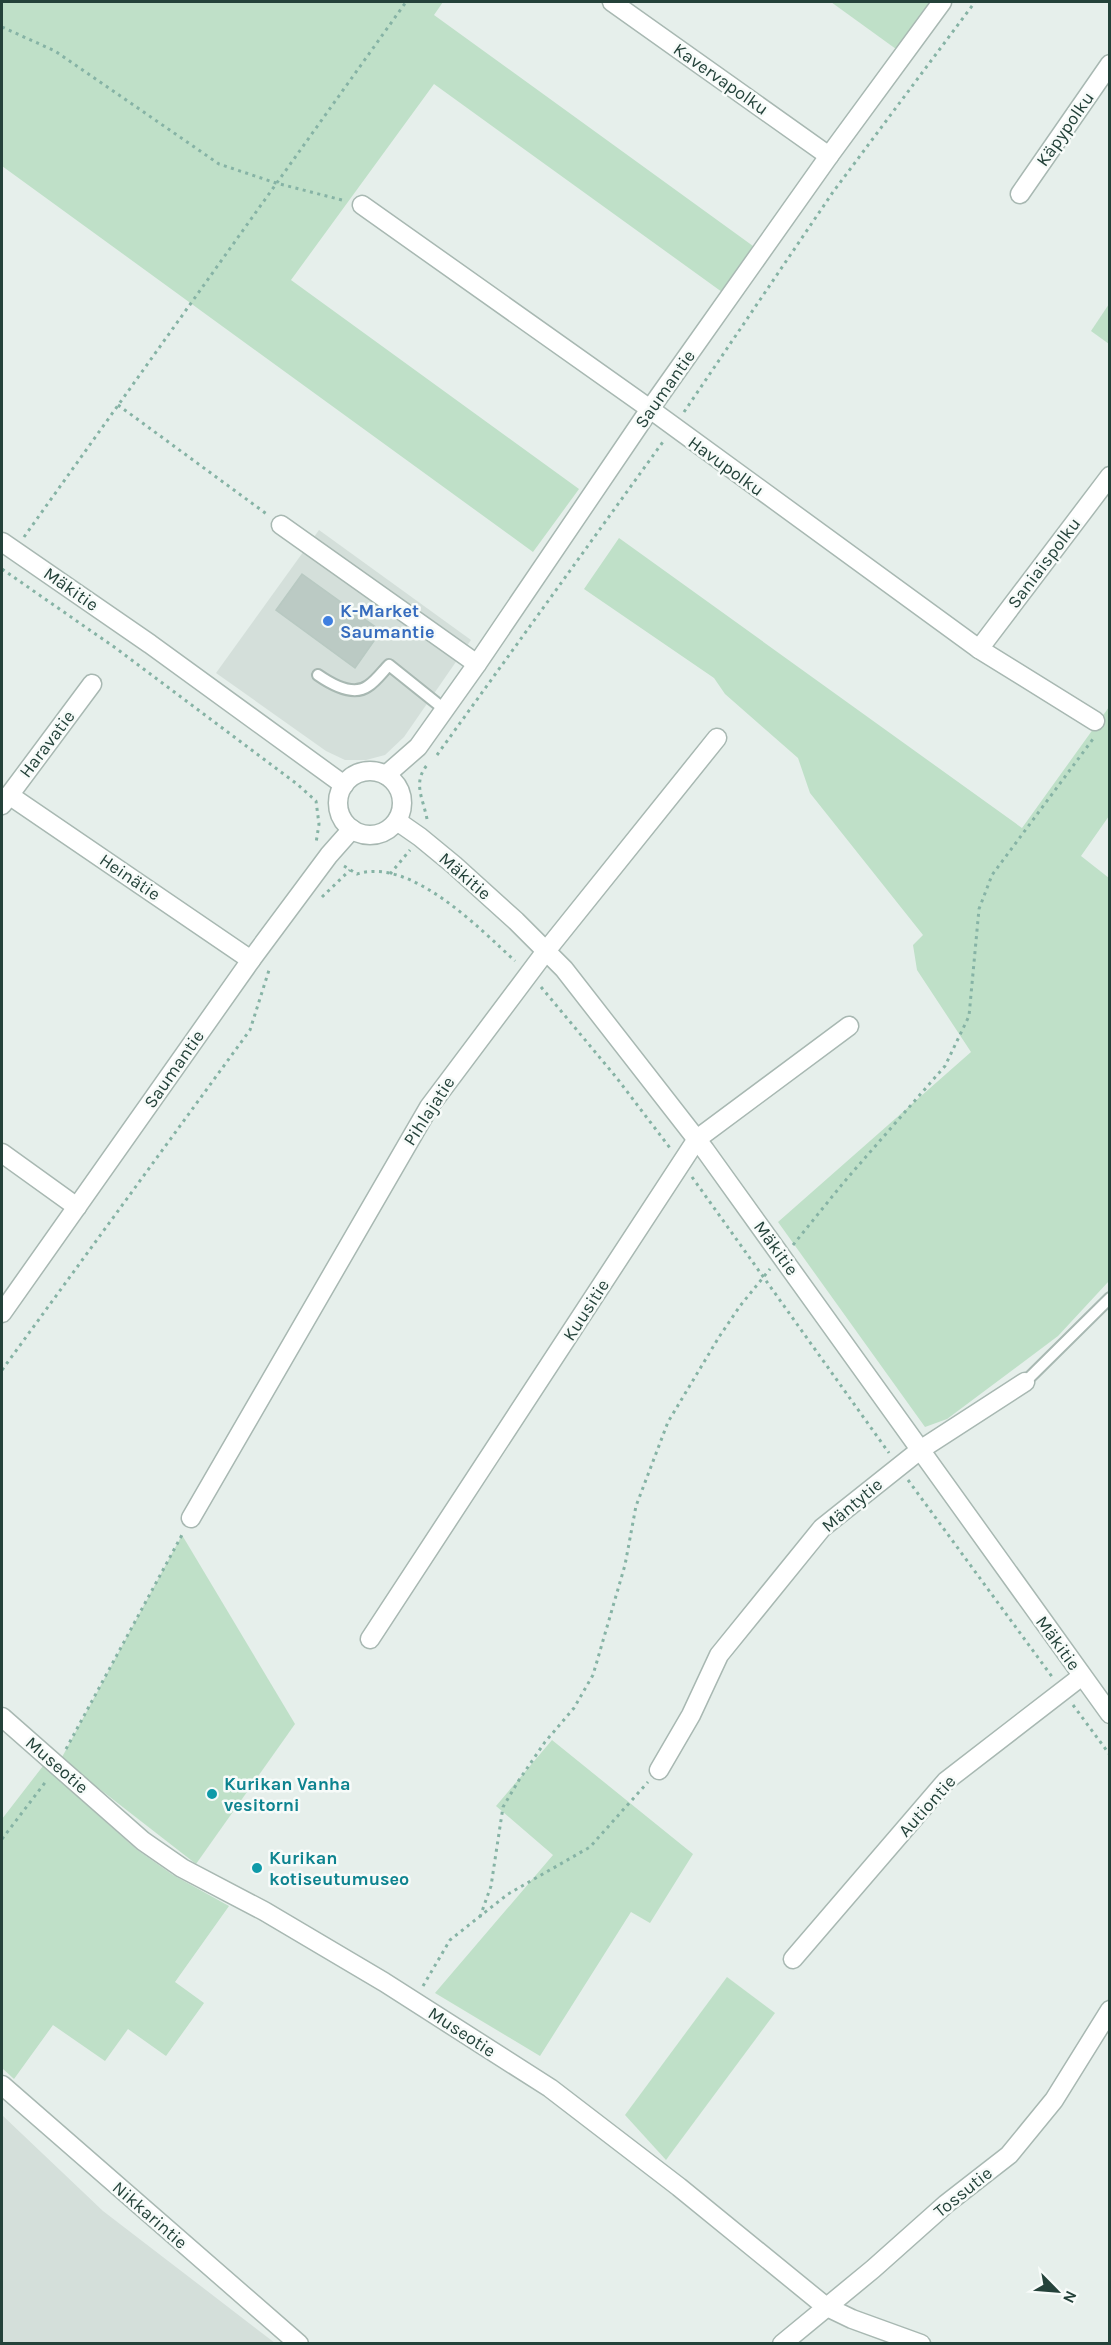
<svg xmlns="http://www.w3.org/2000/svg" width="1111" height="2345" viewBox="0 0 1111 2345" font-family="Karla,sans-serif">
	<rect width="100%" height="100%" fill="#e6efeb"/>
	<g fill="#d4dfda">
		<polygon points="319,530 471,640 404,737 385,755 366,760 345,760 326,751 216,673"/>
		<polygon points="2,2115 103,2211 275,2343 2,2343"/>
	</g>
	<g fill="#bfe0c8">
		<polygon points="2,2 443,2 434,15 753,246 722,292 434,84 291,280 579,489 533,552 2,166"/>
		<polygon points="831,2 930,2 896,49"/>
		<polygon points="1109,304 1109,344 1091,331"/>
		<polygon points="619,538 1022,828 1109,707 1109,816 1081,856 1109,878 1109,1281 1058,1336 947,1419 925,1427 778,1222 971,1052 917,970 913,945 923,935 810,793 798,758 725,694 714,678 584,589"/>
		<polygon points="182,1535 295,1724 196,1864 61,1759"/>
		<polygon points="552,1740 693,1854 650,1923 631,1912 540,2056 435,1993 553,1855 496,1806"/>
		<polygon points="43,1766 136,1849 173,1875 229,1906 175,1982 204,2003 166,2056 128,2029 105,2061 53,2025 14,2079 2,2068 2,1819"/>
		<polygon points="727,1977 775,2013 666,2160 625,2115"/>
	</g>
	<polygon fill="#bbcac4" stroke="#b8c9c2" stroke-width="1.5" points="302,574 381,631 355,668 276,610"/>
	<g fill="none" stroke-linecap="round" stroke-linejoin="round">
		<defs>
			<g id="service">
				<path d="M318,675C331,684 353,697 368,686C376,681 383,671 389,665L444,709"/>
				<polyline points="1025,1382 1110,1298"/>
			</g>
			<g id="minor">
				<polyline points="612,2 829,156"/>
				<polyline points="1020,194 1110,64"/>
				<polyline points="362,205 650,409 979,649 1095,721"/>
				<polyline points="281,525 477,664"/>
				<polyline points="979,649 1110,476"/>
				<polyline points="386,775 418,747 477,664 650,409 829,156 942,2"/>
				<polyline points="9,795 251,960"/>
				<polyline points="2,805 92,684"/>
				<polyline points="2,1153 77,1207"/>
				<polyline points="191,1518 429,1107 546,951 717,738"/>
				<polyline points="370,1639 697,1139 849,1026"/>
				<polyline points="2,1717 143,1841 182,1868 264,1911 384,1982 550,2088 679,2187 825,2306 852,2319 921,2344"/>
				<polyline points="659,1770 691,1715 719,1655 822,1528 920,1450 1025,1382"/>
				<polyline points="793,1959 946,1781 1082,1676"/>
				<polyline points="2,2085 299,2344"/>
				<polyline points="782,2344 873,2269 946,2204 1009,2155 1054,2100 1110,2010"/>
			</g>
			<g id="tertiary">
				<polyline points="2,542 150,644 344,785"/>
				<circle cx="370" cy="803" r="32"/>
				<polyline points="397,821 420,837 454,865 516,921 564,969 705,1150 1110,1714"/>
				<polyline points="2,1313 251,960 329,855 352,829"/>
			</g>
		</defs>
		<use href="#service" stroke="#a8b8b2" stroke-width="14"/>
		<use href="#minor" stroke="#a8b8b2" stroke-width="21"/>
		<use href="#tertiary" stroke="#a8b8b2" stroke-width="21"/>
		<g stroke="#86b3a5" stroke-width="3" stroke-dasharray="3 4.5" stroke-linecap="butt">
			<polyline points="2,27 55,51 219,164 276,183 346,201"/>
			<polyline points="118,405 268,515"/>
			<polyline points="684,412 833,192 975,2"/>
			<polyline points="24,537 406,2"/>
			<polyline points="2,569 117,649 297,784 316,801 319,824 316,843"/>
			<polyline points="437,755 665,439"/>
			<path d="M427,819C423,798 412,782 428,764"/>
			<path d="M344,866L357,874C411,857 479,928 515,961"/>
			<polyline points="390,874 410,850"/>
			<polyline points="322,897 350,870"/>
			<polyline points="541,987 616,1077 670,1148"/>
			<polyline points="692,1177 889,1453"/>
			<polyline points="793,1245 844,1182 945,1066 969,1016 979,909 992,875 1093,739"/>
			<polyline points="2,1370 250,1030 270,967"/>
			<polyline points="908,1480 1053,1678"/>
			<polyline points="1073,1705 1110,1755"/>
			<polyline points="66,1749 183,1533"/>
			<polyline points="2,1839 47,1780"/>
			<polyline points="480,1917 491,1886 503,1807 519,1780 545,1742 574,1708 593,1675 625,1565 636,1506 668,1422 719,1337 740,1306 770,1269"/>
			<polyline points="423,1986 450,1940 508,1894 590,1847 648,1782"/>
		</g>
		<use href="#service" stroke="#fff" stroke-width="10"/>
		<use href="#minor" stroke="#fff" stroke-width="18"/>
		<use href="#tertiary" stroke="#fff" stroke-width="18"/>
	</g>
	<circle fill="#3f7fe0" stroke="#f7fbf9" stroke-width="2" cx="328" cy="621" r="6"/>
	<g fill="#0f9aa8" stroke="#f7fbf9" stroke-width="2">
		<circle cx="212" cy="1794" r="6"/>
		<circle cx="257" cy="1868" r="6"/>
	</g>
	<g text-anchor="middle" stroke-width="5" stroke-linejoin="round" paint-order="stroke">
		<g font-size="18" fill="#24423a" stroke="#f7fbf9">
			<text transform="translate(721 79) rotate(35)" y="6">Kavervapolku</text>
			<text transform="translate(1065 129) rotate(-55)" y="6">Käpypolku</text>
			<text transform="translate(665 389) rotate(-55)" y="6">Saumantie</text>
			<text transform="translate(726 466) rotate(36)" y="6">Havupolku</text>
			<text transform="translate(1044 563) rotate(-53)" y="6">Saniaispolku</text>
			<text transform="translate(71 589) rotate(35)" y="6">Mäkitie</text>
			<text transform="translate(47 744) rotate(-53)" y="6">Haravatie</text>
			<text transform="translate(465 876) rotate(41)" y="6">Mäkitie</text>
			<text transform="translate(130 877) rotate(34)" y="6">Heinätie</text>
			<text transform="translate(174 1069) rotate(-55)" y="6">Saumantie</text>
			<text transform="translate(429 1111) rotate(-57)" y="6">Pihlajatie</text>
			<text transform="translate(776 1248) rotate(54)" y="6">Mäkitie</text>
			<text transform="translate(586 1310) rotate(-57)" y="6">Kuusitie</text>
			<text transform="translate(852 1505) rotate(-40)" y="6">Mäntytie</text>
			<text transform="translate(1058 1643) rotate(54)" y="6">Mäkitie</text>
			<text transform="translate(57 1765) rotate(41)" y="6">Museotie</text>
			<text transform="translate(927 1806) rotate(-48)" y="6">Autiontie</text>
			<text transform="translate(462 2032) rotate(33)" y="6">Museotie</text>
			<text transform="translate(963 2192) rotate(-39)" y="6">Tossutie</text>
			<text transform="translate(150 2215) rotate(41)" y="6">Nikkarintie</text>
		</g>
		<g font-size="18" font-weight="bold" fill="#366cbe" stroke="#f7fbf9" text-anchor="start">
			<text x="340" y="617">K-Market<tspan x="340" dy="21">Saumantie</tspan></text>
		</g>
		<g font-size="18" font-weight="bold" fill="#0d838f" stroke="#f7fbf9" text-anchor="start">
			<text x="224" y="1790">Kurikan Vanha<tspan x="224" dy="21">vesitorni</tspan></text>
			<text x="269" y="1864">Kurikan<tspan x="269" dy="21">kotiseutumuseo</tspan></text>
		</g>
	</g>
	<rect width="1111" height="2345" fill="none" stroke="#24423a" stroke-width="6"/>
	<g transform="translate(1057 2291) rotate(115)" stroke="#f7fbf9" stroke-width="4.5" paint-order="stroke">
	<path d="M0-4.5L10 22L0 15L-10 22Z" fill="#24423a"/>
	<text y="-9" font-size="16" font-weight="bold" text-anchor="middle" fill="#24423a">N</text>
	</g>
</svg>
